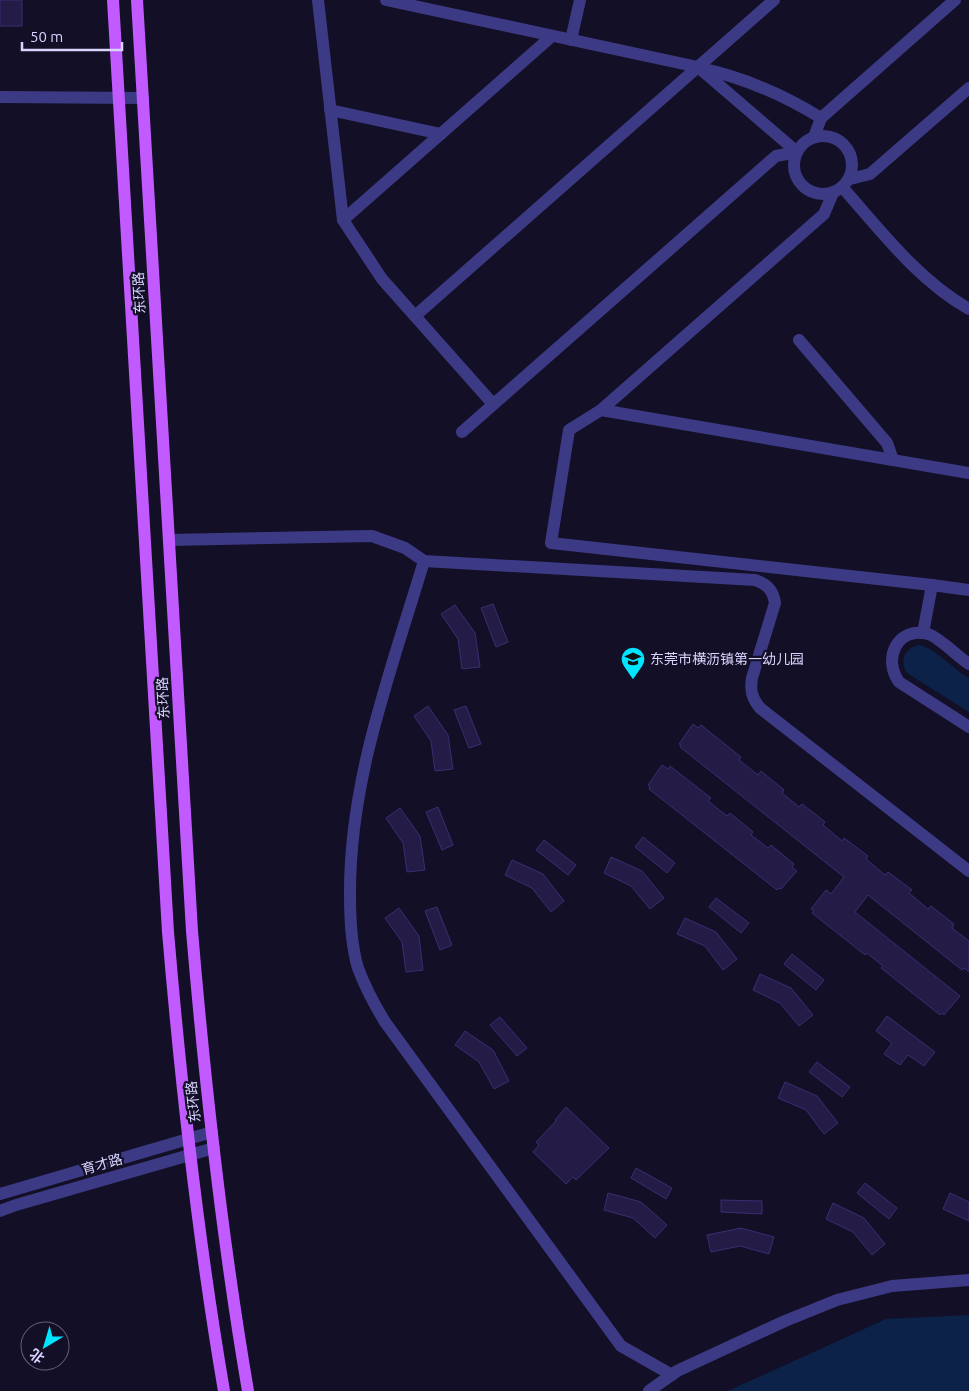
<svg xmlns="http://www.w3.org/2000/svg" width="969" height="1391" viewBox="0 0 969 1391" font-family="Ubuntu,'Noto Sans SC',sans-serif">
	<rect width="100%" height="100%" fill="#130f26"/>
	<g fill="#0c2248">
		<path d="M919,645C934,647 954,670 969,678V712L907,673C899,660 905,648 919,645Z"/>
		<polygon points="969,1315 969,1391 728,1391 886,1319"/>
	</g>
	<g fill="#241b47" stroke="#3b2d73">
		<rect x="0" y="0" width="22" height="26"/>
		<polygon points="493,604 508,642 496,647 481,608"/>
		<polygon points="455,605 475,633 480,667 462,669 458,639 441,614"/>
		<polygon points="428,706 448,735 453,769 435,771 431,741 414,716"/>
		<polygon points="466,706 481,744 469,748 454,710"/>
		<polygon points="693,724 698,728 701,725 741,757 739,760 758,775 761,771 784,790 782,793 799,807 802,804 819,817 825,822 823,825 842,841 844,838 868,856 866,859 885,875 888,872 912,890 909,893 928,909 931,906 954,924 952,928 969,941 969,972 964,968 962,970 868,895 855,912 960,996 944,1015 942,1013 940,1015 881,968 883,966 867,953 865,955 812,913 814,911 811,909 826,890 831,894 844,877 680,747 681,745 679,744"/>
		<polygon points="662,765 668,769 670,766 711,798 708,801 727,816 730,813 753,832 751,835 768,848 771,845 794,864 792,867 797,871 781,889 779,888 777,890 649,789 650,787 648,785"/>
		<polygon points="438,807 453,845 442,850 426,812"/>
		<polygon points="400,808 420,836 425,870 407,872 403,843 386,818"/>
		<polygon points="643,837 675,863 667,873 635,847"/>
		<polygon points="544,840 576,865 568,875 536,850"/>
		<polygon points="611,857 642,871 664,898 650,909 631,886 604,873"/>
		<polygon points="512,860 543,874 564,901 551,912 532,888 505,875"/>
		<polygon points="716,898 749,923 741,933 709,907"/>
		<polygon points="437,907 452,945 440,950 425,911"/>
		<polygon points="399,908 419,936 423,970 406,972 402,942 385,918"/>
		<polygon points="685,918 716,932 737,959 723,970 705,946 677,934"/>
		<polygon points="792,954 824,980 816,990 784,964"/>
		<polygon points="760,974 791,988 813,1015 799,1026 780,1003 753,990"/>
		<polygon points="887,1016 935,1052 924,1066 908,1055 900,1065 884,1054 892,1043 876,1031"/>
		<polygon points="500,1017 527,1048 517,1056 490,1025"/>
		<polygon points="465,1031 493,1050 509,1081 494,1089 479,1062 455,1045"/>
		<polygon points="817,1062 850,1087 842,1097 809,1072"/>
		<polygon points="785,1082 817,1096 838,1123 824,1134 806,1110 778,1098"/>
		<polygon points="566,1107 609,1148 576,1180 573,1177 566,1184 533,1152 539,1145 536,1142 556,1121 555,1120"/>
		<polygon points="636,1168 672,1188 666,1199 631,1178"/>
		<polygon points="865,1183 897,1208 889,1219 857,1193"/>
		<polygon points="608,1193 641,1202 667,1225 655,1238 633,1218 604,1210"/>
		<polygon points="950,1193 969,1202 969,1221 943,1209"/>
		<polygon points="721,1200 762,1201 762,1214 721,1212"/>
		<polygon points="833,1203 864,1218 885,1244 872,1255 853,1232 826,1219"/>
		<polygon points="741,1228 774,1237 769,1254 740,1246 711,1252 707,1235"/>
	</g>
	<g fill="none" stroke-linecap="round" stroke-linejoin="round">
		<g stroke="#3d3a85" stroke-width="12">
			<polyline points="318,0 343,220 382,279 493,404"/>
			<polyline points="386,0 698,67 797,152"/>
			<polyline points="571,40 580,0"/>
			<path d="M699,68C743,77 782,94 821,118"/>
			<polyline points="0,97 143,98"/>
			<polyline points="330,110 441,134"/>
			<circle cx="823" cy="165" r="29"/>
			<polyline points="814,137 821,118 955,0"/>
			<polyline points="850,179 870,174 969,88"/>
			<path d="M843,188C881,231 918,280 969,309"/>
			<polyline points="833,193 824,214 601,410 569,430 551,543 932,585 969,590"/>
			<polyline points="343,220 552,36"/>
			<polyline points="415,316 774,0"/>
			<polyline points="799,340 887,443 893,460"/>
			<polyline points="601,410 969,473"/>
			<polyline points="462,432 776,156 797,152"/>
			<path d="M169,540L372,536L405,548L424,561L755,580C767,584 773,590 775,603L752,678C750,691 752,698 760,708L969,871"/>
			<path d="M424,561C391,671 349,780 350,896C350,920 351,945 358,968C365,987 374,1004 385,1022L621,1346L672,1375"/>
			<polyline points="923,633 932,585"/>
			<path d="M969,664C958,657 939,637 928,634C898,626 882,658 899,682L969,727"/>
			<polyline points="0,1194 212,1132"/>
			<polyline points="0,1211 16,1205 214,1148"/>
			<polyline points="649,1391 677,1371 785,1321 837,1300 892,1286 969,1280"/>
		</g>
		<g stroke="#c25bff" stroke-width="12">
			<path d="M113,0L168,932C181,1086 198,1239 224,1391"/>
			<path d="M137,0L192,931C205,1085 222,1239 248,1391"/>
		</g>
	</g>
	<defs>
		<symbol id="school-pin" viewBox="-11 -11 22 30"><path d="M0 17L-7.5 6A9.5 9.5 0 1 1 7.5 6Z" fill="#00e5ff" stroke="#130f26"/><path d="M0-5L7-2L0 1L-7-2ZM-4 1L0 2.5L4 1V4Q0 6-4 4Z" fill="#111"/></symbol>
	</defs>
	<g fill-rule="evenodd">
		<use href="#school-pin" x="619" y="645" width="28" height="38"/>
	</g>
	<g text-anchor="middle" stroke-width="4.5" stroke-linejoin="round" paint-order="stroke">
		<g font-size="14" fill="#d9d4ff" stroke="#130f26">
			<text transform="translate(139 293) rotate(-93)" y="5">东环路</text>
			<text transform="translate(163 698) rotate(-93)" y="5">东环路</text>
			<text transform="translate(193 1102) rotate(-96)" y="5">东环路</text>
			<text transform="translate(102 1164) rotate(-16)" y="5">育才路</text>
		</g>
		<g font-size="14" fill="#d9d4ff" stroke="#130f26" text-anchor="start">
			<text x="650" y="664">东莞市横沥镇第一幼儿园</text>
		</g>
	</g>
	<g transform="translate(45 1346) rotate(218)"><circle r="24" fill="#130f26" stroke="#625e7d"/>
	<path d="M0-4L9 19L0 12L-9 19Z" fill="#00e5ff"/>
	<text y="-8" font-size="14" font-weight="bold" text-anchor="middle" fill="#d9d4ff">北</text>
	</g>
	<path d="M22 42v8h100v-8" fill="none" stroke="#d9d4ff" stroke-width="2.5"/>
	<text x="30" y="42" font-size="15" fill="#d9d4ff" stroke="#130f26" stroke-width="4" paint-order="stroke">50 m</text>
</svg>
